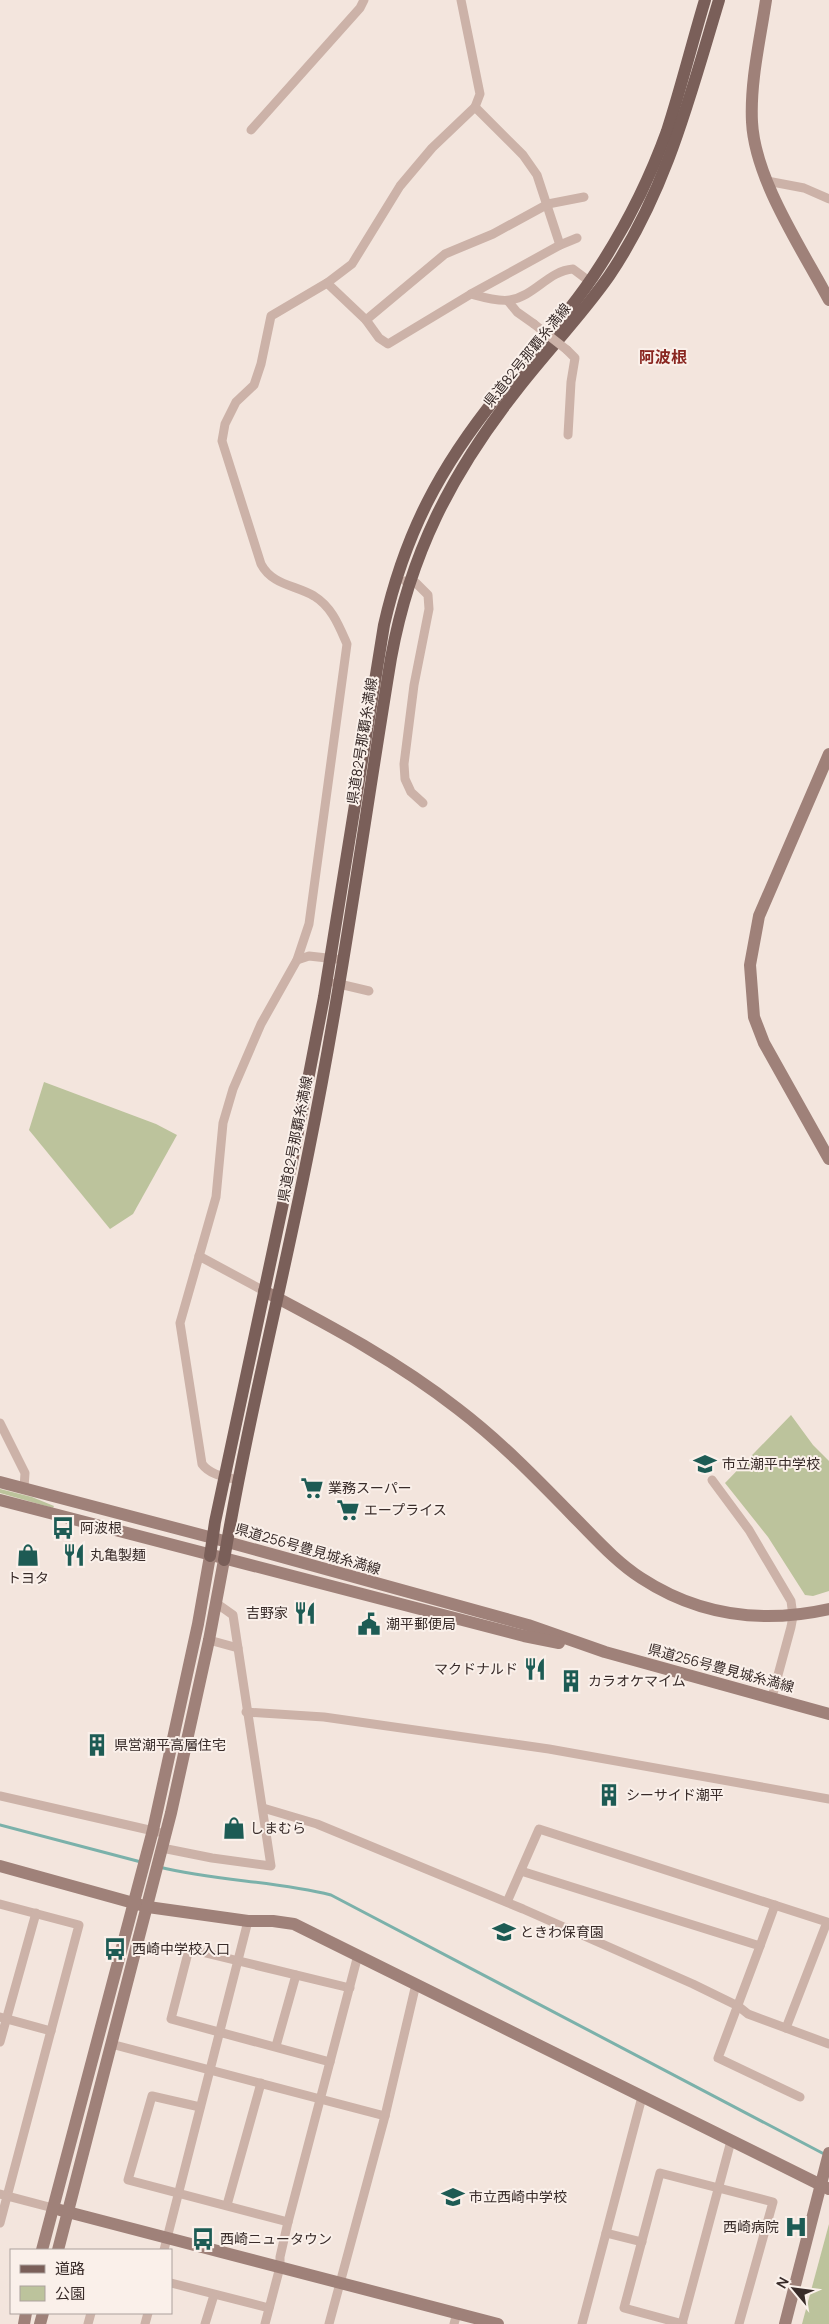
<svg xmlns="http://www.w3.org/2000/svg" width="829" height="2324" viewBox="0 0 829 2324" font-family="Manrope,'Noto Sans JP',sans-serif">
	<rect width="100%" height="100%" fill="#f3e5dd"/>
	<g fill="#bcc39c">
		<polygon points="44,1082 156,1124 177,1135 133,1214 110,1229 29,1130"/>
		<polygon points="791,1415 813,1445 829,1461 829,1591 813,1596 805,1595 768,1537 725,1483"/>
		<polygon points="0,1489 32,1497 54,1506 53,1508 0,1493"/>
		<polygon points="829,2224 829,2324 802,2324"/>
	</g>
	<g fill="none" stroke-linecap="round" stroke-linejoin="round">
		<g stroke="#7bb1aa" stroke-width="3">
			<polyline points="0,1825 141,1862"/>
			<path d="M159,1867C216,1881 275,1881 331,1895L826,2155"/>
		</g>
		<g stroke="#ccb2a8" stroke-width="9">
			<polyline points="475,107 523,155 537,175 560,245"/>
			<polyline points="251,130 360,8 364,0"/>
			<polyline points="767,181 804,188 829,199"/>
			<path d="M327,283L366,320L379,338L388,344L471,294C482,297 498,302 510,300C535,296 548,271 573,269L589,281"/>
			<polyline points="471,294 560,245 577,238"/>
			<polyline points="508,301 517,312 534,324"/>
			<polyline points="366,320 445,254 493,234 548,204 584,197"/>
			<polyline points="567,350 575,358 571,382 568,435"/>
			<polyline points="405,581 416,583 428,595 429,609 414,685 404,764 405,779 411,792 423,803"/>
			<polyline points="297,960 309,956 336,959"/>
			<polyline points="335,983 369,991"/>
			<polyline points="199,1256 264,1291"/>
			<polyline points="0,1423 25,1473 24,1488"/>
			<path d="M238,1480C225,1477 210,1475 202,1464L180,1323L216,1197L223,1123L233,1089L261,1024L297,960L309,924L347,644C339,626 332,607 314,596C295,585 272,585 261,564L222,441L225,424L236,402L254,385L261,364L271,316L327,283L352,264L400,186L432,148L475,107L480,94L461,0"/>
			<polyline points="712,1480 749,1530 791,1601 793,1616 791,1627 772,1697"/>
			<polyline points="209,1640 238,1648"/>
			<polyline points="246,1712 324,1717 549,1749 829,1799"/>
			<polyline points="0,1796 158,1832"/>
			<polyline points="263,1808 317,1824 523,1909 693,1984 738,2006 748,2014 829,2044"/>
			<polyline points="162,1848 212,1858 271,1866 233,1615 216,1603"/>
			<polyline points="521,1871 760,1946 718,2058 800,2097"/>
			<polyline points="507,1902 539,1829 827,1922 786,2028"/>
			<polyline points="0,1904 79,1925 0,2223"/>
			<polyline points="760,1946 775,1905"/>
			<polyline points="0,2017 51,2031"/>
			<polyline points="0,2042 36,1913"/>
			<polyline points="111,2044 385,2116"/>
			<polyline points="276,2046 296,1975"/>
			<polyline points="330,2062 171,2019 189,1949 350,1988"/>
			<polyline points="200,2107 152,2096 128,2180 288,2222"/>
			<polyline points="0,2194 53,2208"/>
			<polyline points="227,2205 261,2083"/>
			<polyline points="606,2233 642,2242"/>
			<polyline points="164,2250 248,1921"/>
			<polyline points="171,2283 269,2308"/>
			<polyline points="88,2324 91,2313"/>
			<polyline points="145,2324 148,2313"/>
			<polyline points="205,2324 214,2295"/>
			<polyline points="265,2324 280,2267 280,2257 288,2222 358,1955"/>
			<polyline points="329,2324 385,2116 416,1984"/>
			<polyline points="454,2324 457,2313"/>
			<polyline points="582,2324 642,2097"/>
			<polyline points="682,2324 731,2141"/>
			<polyline points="683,2324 624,2308 660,2173 773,2202 739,2324"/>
		</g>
		<g stroke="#9f8179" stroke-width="12">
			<path d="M766,0C760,40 750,82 752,122C755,180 802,249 829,300"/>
			<polyline points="829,754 759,916 750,965 754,1017 764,1043 829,1159"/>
			<path d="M264,1291C331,1326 398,1362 458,1409C500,1441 537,1479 574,1517C595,1538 616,1562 641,1578C699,1616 762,1624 829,1609"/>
			<polyline points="0,1482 213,1538 528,1625 605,1652 829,1714"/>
			<polyline points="0,1500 524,1636 559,1643"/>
			<polyline points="0,1866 148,1907 248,1921 273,1921 294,1924 829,2189"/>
			<polyline points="60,2210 498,2324"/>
			<polyline points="42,2250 153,1830 198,1624 210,1556"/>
			<polyline points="58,2250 171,1813 209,1640 224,1560"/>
			<polyline points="24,2324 26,2313"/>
			<polyline points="40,2324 43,2313"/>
			<polyline points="785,2324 829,2153"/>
		</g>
		<g stroke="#7a5f59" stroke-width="12">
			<path d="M210,1556L215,1522L295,1147L324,997L384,625C405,533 440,467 499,394C532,352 571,312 600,266C627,224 650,178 667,131C681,88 692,43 705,0"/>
			<path d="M224,1560C247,1422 282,1286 309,1149C342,986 364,822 391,658C410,554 451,474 516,391C546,352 581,316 609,276C666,192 690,96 719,0"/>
		</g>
		<polyline stroke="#ccb2a8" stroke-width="9" points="534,324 567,350"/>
	</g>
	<defs>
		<symbol id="school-bare" viewBox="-9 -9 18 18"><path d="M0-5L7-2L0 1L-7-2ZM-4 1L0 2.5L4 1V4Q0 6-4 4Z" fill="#1d5b54" stroke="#faf0ea" stroke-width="2.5" paint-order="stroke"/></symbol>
		<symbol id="supermarket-bare" viewBox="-9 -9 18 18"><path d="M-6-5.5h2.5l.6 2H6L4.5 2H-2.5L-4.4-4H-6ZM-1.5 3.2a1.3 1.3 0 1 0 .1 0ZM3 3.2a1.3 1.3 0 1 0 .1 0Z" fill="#1d5b54" stroke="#faf0ea" stroke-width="2.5" paint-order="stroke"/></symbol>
		<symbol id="bus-bare" viewBox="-9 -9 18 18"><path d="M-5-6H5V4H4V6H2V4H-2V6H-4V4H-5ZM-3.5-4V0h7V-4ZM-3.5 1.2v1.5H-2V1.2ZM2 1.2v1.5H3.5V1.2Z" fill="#1d5b54" stroke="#faf0ea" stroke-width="2.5" paint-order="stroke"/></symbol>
		<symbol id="shop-bare" viewBox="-9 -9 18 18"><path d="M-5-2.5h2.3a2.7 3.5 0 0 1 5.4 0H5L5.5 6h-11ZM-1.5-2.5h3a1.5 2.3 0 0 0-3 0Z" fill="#1d5b54" stroke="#faf0ea" stroke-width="2.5" paint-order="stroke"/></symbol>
		<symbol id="restaurant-bare" viewBox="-9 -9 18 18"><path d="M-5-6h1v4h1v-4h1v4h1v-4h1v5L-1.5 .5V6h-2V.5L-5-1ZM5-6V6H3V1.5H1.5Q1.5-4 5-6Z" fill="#1d5b54" stroke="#faf0ea" stroke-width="2.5" paint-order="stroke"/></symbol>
		<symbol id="civic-bare" viewBox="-9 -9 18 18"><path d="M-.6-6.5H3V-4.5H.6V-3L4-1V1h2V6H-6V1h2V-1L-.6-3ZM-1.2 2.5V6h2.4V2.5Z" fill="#1d5b54" stroke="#faf0ea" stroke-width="2.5" paint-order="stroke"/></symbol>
		<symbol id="building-bare" viewBox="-9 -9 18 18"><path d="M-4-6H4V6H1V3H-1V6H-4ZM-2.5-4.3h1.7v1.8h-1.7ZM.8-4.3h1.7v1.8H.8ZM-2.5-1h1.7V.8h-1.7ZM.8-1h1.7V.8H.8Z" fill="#1d5b54" stroke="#faf0ea" stroke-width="2.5" paint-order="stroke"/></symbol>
		<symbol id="hospital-bare" viewBox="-9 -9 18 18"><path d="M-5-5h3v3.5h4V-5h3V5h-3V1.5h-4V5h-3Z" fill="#1d5b54" stroke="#faf0ea" stroke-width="2.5" paint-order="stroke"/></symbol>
	</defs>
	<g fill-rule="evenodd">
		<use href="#school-bare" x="689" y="1448" width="32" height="32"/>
		<use href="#supermarket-bare" x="296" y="1472" width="32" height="32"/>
		<use href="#supermarket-bare" x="332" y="1494" width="32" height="32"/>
		<use href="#bus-bare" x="47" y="1512" width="32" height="32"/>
		<use href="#shop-bare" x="12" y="1539" width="32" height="32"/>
		<use href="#restaurant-bare" x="58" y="1539" width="32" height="32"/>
		<use href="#restaurant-bare" x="289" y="1597" width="32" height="32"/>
		<use href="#civic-bare" x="353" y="1608" width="32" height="32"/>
		<use href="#restaurant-bare" x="519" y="1653" width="32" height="32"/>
		<use href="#building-bare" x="555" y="1665" width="32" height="32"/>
		<use href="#building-bare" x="81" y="1729" width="32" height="32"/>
		<use href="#building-bare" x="593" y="1779" width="32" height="32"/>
		<use href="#shop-bare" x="218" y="1812" width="32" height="32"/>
		<use href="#school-bare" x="488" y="1916" width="32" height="32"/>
		<use href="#bus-bare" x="99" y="1933" width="32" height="32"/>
		<use href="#school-bare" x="437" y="2181" width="32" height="32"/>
		<use href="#hospital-bare" x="780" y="2211" width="32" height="32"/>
		<use href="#bus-bare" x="187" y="2223" width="32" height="32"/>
	</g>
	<g text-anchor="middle" stroke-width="4" stroke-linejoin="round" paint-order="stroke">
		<g font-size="14" fill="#382b29" stroke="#faf0ea">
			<text transform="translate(527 355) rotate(-51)" y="5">県道82号那覇糸満線</text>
			<text transform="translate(362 741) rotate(-81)" y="5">県道82号那覇糸満線</text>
			<text transform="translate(295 1139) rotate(-79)" y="5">県道82号那覇糸満線</text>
			<text transform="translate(308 1549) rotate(16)" y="5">県道256号豊見城糸満線</text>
			<text transform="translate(721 1668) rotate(15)" y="5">県道256号豊見城糸満線</text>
		</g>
		<g font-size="14" fill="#382b29" stroke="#faf0ea" text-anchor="start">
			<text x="722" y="1469">市立潮平中学校</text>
			<text x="328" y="1493">業務スーパー</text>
			<text x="364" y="1515">エープライス</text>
			<text x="80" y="1533">阿波根</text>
			<text x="90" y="1560">丸亀製麺</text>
			<text x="28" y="1583" text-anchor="middle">トヨタ</text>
			<text x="288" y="1618" text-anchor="end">吉野家</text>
			<text x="386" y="1629">潮平郵便局</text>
			<text x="518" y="1674" text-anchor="end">マクドナルド</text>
			<text x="588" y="1686">カラオケマイム</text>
			<text x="114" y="1750">県営潮平高層住宅</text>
			<text x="626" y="1800">シーサイド潮平</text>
			<text x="250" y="1833">しまむら</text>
			<text x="520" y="1937">ときわ保育園</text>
			<text x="132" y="1954">西崎中学校入口</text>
			<text x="469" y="2202">市立西崎中学校</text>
			<text x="779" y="2232" text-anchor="end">西崎病院</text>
			<text x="220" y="2244">西崎ニュータウン</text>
		</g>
		<g font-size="16" font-weight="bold" fill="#892620" stroke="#faf0ea">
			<text x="663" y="363">阿波根</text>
		</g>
	</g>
	<rect x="10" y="2249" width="162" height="65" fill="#faf0ea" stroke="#aca19d"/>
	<rect x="20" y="2265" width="25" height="8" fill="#7a5f59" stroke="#aca19d"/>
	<text x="55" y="2274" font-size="15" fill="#382b29">道路</text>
	<rect x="20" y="2286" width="25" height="15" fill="#bcc39c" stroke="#aca19d"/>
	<text x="55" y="2299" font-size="15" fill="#382b29">公園</text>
	<g transform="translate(794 2289) rotate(299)" stroke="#faf0ea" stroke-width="4" paint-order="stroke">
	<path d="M0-4L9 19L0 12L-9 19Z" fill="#382b29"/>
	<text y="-8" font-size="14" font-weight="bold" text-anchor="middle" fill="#382b29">N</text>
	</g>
</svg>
